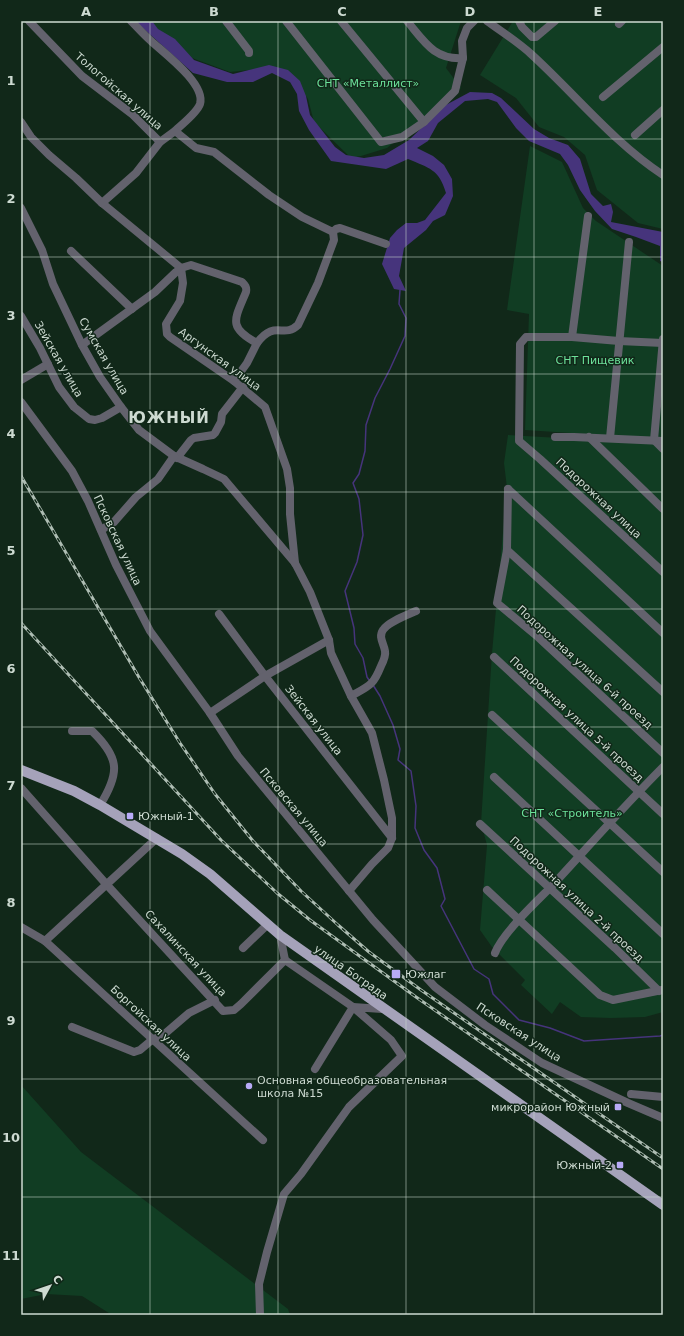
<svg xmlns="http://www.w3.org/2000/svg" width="684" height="1336" viewBox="0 0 684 1336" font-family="'DejaVu Sans',sans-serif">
	<rect width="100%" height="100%" fill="#112819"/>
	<g fill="#113d23">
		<polygon points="146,21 461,21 446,68 461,88 387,148 361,156 351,158 314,122 308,99 293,76 259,69 230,72 192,58"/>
		<polygon points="513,21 663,21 663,229 638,223 597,190 585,155 564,137 539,127 516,98 480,75"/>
		<polygon points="530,146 562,162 583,208 596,221 663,266 663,439 525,430 529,314 507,310"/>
		<polygon points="508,435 663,444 663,1012 645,1017 611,1018 581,1017 560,1002 552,1014 521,985 525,980 492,947 480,930 487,845 481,823 492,653 507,488 504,463"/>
		<polygon points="21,1085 81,1152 288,1309 290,1315 112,1315 82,1296 46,1294 21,1299"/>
	</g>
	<path fill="#46347c" d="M135,21H152L158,29L175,39L194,60L233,74L269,65L288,70L300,81L306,96L310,115L335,147L346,155L364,158L384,155L409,140L444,106L470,92L492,93L501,98L534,129L549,138L568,145L580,159L591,194L603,206L611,204L613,212L611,222L663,232V262L660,261V246L636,237L612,229L595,211L580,190L568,165L560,154L529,141L516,128L497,102L488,99L465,101L438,123L428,141L417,148L433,156L444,165L452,179L453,196L445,215L433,221L426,230L404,248L399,276L406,291L394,289L382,264L390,238L397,230L406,223H417L425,220L446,193C439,169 429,168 408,159L386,169L331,161L309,130L299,111L297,94L290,82L272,73L253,82H227L193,73Z"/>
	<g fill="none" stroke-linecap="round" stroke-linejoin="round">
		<g stroke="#46347c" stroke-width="1.5">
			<polyline points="369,680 367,677 363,658 355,644 354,628 345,591 357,562 363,535 359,499 353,483 359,474 365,451 366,425 375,398 390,369 405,336 406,318 399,304 400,290"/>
			<polyline points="373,685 380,696 393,725 400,749 398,760 411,771 416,806 415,828 424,850 437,868 445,899 441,906 474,969 489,979 493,994 519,1020 550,1028 584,1041 660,1036 663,1035"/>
		</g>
		<g stroke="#63626d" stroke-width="8">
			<polyline points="29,21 82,76 132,114 160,142"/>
			<path d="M131,21C138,28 144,35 151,41C164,53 206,84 200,104C197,113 182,124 175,131"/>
			<polyline points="226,21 249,51 249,53"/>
			<polyline points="286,21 381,142 402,137 424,122 455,91 463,58 462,41 467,28 474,21"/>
			<polyline points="341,21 424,122"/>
			<path d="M407,21C424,41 434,60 463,58"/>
			<path d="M487,21C502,32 518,42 531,54C575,94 613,142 663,175"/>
			<polyline points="519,21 522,27 532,37 536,37 555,21"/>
			<polyline points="619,24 622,21"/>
			<polyline points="603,97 663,47"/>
			<polyline points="21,122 31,137 49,155 76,178 102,203 181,268 183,283 180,301 166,324 167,334 170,337 234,381 265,407 287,469 290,488 290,514 295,563"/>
			<polyline points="635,135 663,110"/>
			<polyline points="102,203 136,173 160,142 175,131 196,148 214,152 269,195 302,217 333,232 336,229 340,228 386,244"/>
			<polyline points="21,208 42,250 53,284 82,345 100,377 121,407 139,430 174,456 203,469 224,479 295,563 310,592 329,640 331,653 351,696 372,733 384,780 392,818 392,838 388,848 372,864 349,891"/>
			<polyline points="71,251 132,309"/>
			<polyline points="21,316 40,348 59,387 74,407 89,419 95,420 102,418 121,407"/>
			<polyline points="572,337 588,216"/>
			<polyline points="663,339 654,440 663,449"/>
			<polyline points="663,343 619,341 572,337 526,337 520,344 519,441 540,459 663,572"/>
			<path d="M82,345L155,292L176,272L181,268L191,265L242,282C245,285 247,287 246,292C235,319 227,327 257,343C275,319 283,339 298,325L318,283L334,240L333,232"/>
			<polyline points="21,380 48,364"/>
			<polyline points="234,381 247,363 257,343"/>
			<polyline points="21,402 72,471 88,501 116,565 150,631 210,713 238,756 373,920 435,987 485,1025 542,1063 628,1103 663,1118"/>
			<polyline points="555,437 574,437 663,441"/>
			<polyline points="589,437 663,509"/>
			<polyline points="610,438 629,242"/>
			<polyline points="177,458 191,440 194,438 213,435 215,433 221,422 222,414 243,387"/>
			<polyline points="508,489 507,550 497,603 538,637 663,753"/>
			<polyline points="508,489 663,633"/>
			<polyline points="101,530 114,522 136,497 158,479 174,456"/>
			<polyline points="507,550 663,692"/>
			<polyline points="219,614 265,676 392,838"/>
			<polyline points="494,657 663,814"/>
			<path d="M351,696C369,686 373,686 381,666C383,662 386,656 385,651C384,644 378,637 383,630C388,622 407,615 416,611"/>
			<polyline points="210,713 265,676 329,640"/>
			<polyline points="492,715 663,872"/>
			<path d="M72,731H92C120,758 120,773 100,805"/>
			<polyline points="494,777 663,934"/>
			<polyline points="21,788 107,885 223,1011 234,1010 241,1004 285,960 353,1007 315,1069"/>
			<polyline points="480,824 615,948 659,991"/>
			<polyline points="487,890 600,995 613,1000 662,990"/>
			<polyline points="21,927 45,941 263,1140"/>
			<polyline points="280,935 285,960"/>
			<polyline points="45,941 157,838"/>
			<polyline points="243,948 267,925"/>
			<path d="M495,953C502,934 535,903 550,888C588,847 624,806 663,767"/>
			<polyline points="72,1027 134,1052 140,1050 153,1039 161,1037 189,1013 215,1000"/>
			<polyline points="631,1094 663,1097"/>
			<polyline points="260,1315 259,1284 267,1252 284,1194 301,1174 349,1107 402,1056 391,1040 353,1007 382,1009"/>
		</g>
		<polyline stroke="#a5a2ba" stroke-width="10" points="21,770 74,791 100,805 182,854 210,874 280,935 663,1205"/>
		<defs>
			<g id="rail">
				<polyline points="21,476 140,679 180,743 215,794 253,841 301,891 338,925 369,952 421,990 663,1158"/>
				<polyline points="21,623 221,840 277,893 310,920 416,997 663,1169"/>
			</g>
		</defs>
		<use href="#rail" stroke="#aebdb3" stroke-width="3"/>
		<use href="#rail" stroke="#112819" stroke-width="1.5" stroke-dasharray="4.5" stroke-linecap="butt"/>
	</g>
	<path fill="none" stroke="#cddad1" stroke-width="1" stroke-opacity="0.55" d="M150,21V1315M278,21V1315M406,21V1315M534,21V1315M21,139H663M21,257H663M21,374H663M21,492H663M21,609H663M21,727H663M21,844H663M21,962H663M21,1079H663M21,1197H663"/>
	<g fill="#b8abf7" stroke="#112819" stroke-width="1.5">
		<rect x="126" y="812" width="8" height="8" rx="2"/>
		<rect x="391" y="969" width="10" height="10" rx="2"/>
		<circle cx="249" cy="1086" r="4"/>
		<rect x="614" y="1103" width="8" height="8" rx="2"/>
		<rect x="616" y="1161" width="8" height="8" rx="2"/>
	</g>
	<g text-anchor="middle" stroke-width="3" stroke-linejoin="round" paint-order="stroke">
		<g font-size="11" fill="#6ce19a" stroke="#112819">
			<text x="368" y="87">СНТ «Металлист»</text>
			<text x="595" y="364">СНТ Пищевик</text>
			<text x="572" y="817">СНТ «Строитель»</text>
		</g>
		<g font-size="11" fill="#cddad1" stroke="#112819">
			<text transform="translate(119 91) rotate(41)" y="4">Тологойская улица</text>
			<text transform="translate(104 356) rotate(60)" y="4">Сумская улица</text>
			<text transform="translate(59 359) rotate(60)" y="4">Зейская улица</text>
			<text transform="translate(220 359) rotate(36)" y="4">Аргунская улица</text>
			<text transform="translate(599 498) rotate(43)" y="4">Подорожная улица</text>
			<text transform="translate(118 540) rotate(65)" y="4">Псковская улица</text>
			<text transform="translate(585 667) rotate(42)" y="4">Подорожная улица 6-й проезд</text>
			<text transform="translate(577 719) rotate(43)" y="4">Подорожная улица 5-й проезд</text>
			<text transform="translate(314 720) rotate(52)" y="4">Зейская улица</text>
			<text transform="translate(294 807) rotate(50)" y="4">Псковская улица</text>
			<text transform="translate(577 899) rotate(43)" y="4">Подорожная улица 2-й проезд</text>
			<text transform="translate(186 953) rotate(47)" y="4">Сахалинская улица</text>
			<text transform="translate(351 972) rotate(35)" y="4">улица Бограда</text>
			<text transform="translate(151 1023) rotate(43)" y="4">Боргойская улица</text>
			<text transform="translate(519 1032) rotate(33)" y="4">Псковская улица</text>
		</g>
		<g font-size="11" fill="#cddad1" stroke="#112819" text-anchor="start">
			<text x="138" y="820">Южный-1</text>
			<text x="405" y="978">Южлаг</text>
			<text x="257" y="1084">Основная общеобразовательная<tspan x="257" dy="13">школа №15</tspan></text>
			<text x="610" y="1111" text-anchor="end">микрорайон Южный</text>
			<text x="612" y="1169" text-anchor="end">Южный-2</text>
		</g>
		<g font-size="15" font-weight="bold" letter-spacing="1" fill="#cddad1" stroke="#112819">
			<text x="169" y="423">ЮЖНЫЙ</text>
		</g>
	</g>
	<rect width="684" height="1336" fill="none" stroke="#112819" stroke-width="44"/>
	<g transform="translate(50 1286) rotate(50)" stroke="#112819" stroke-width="3" paint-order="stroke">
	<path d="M0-3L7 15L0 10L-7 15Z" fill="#cddad1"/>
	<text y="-6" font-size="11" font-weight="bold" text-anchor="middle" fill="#cddad1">С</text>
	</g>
	<rect x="22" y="22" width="640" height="1292" fill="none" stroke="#cddad1" stroke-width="1.5"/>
	<g font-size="13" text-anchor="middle" font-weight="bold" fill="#cddad1">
		<text x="86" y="16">A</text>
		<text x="214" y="16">B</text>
		<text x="342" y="16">C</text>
		<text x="470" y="16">D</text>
		<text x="598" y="16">E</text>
		<text x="11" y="85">1</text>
		<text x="11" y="203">2</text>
		<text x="11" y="320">3</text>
		<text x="11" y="438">4</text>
		<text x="11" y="555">5</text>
		<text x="11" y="673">6</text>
		<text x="11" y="790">7</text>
		<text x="11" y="907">8</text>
		<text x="11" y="1025">9</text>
		<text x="11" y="1142">10</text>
		<text x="11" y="1260">11</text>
	</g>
</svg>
